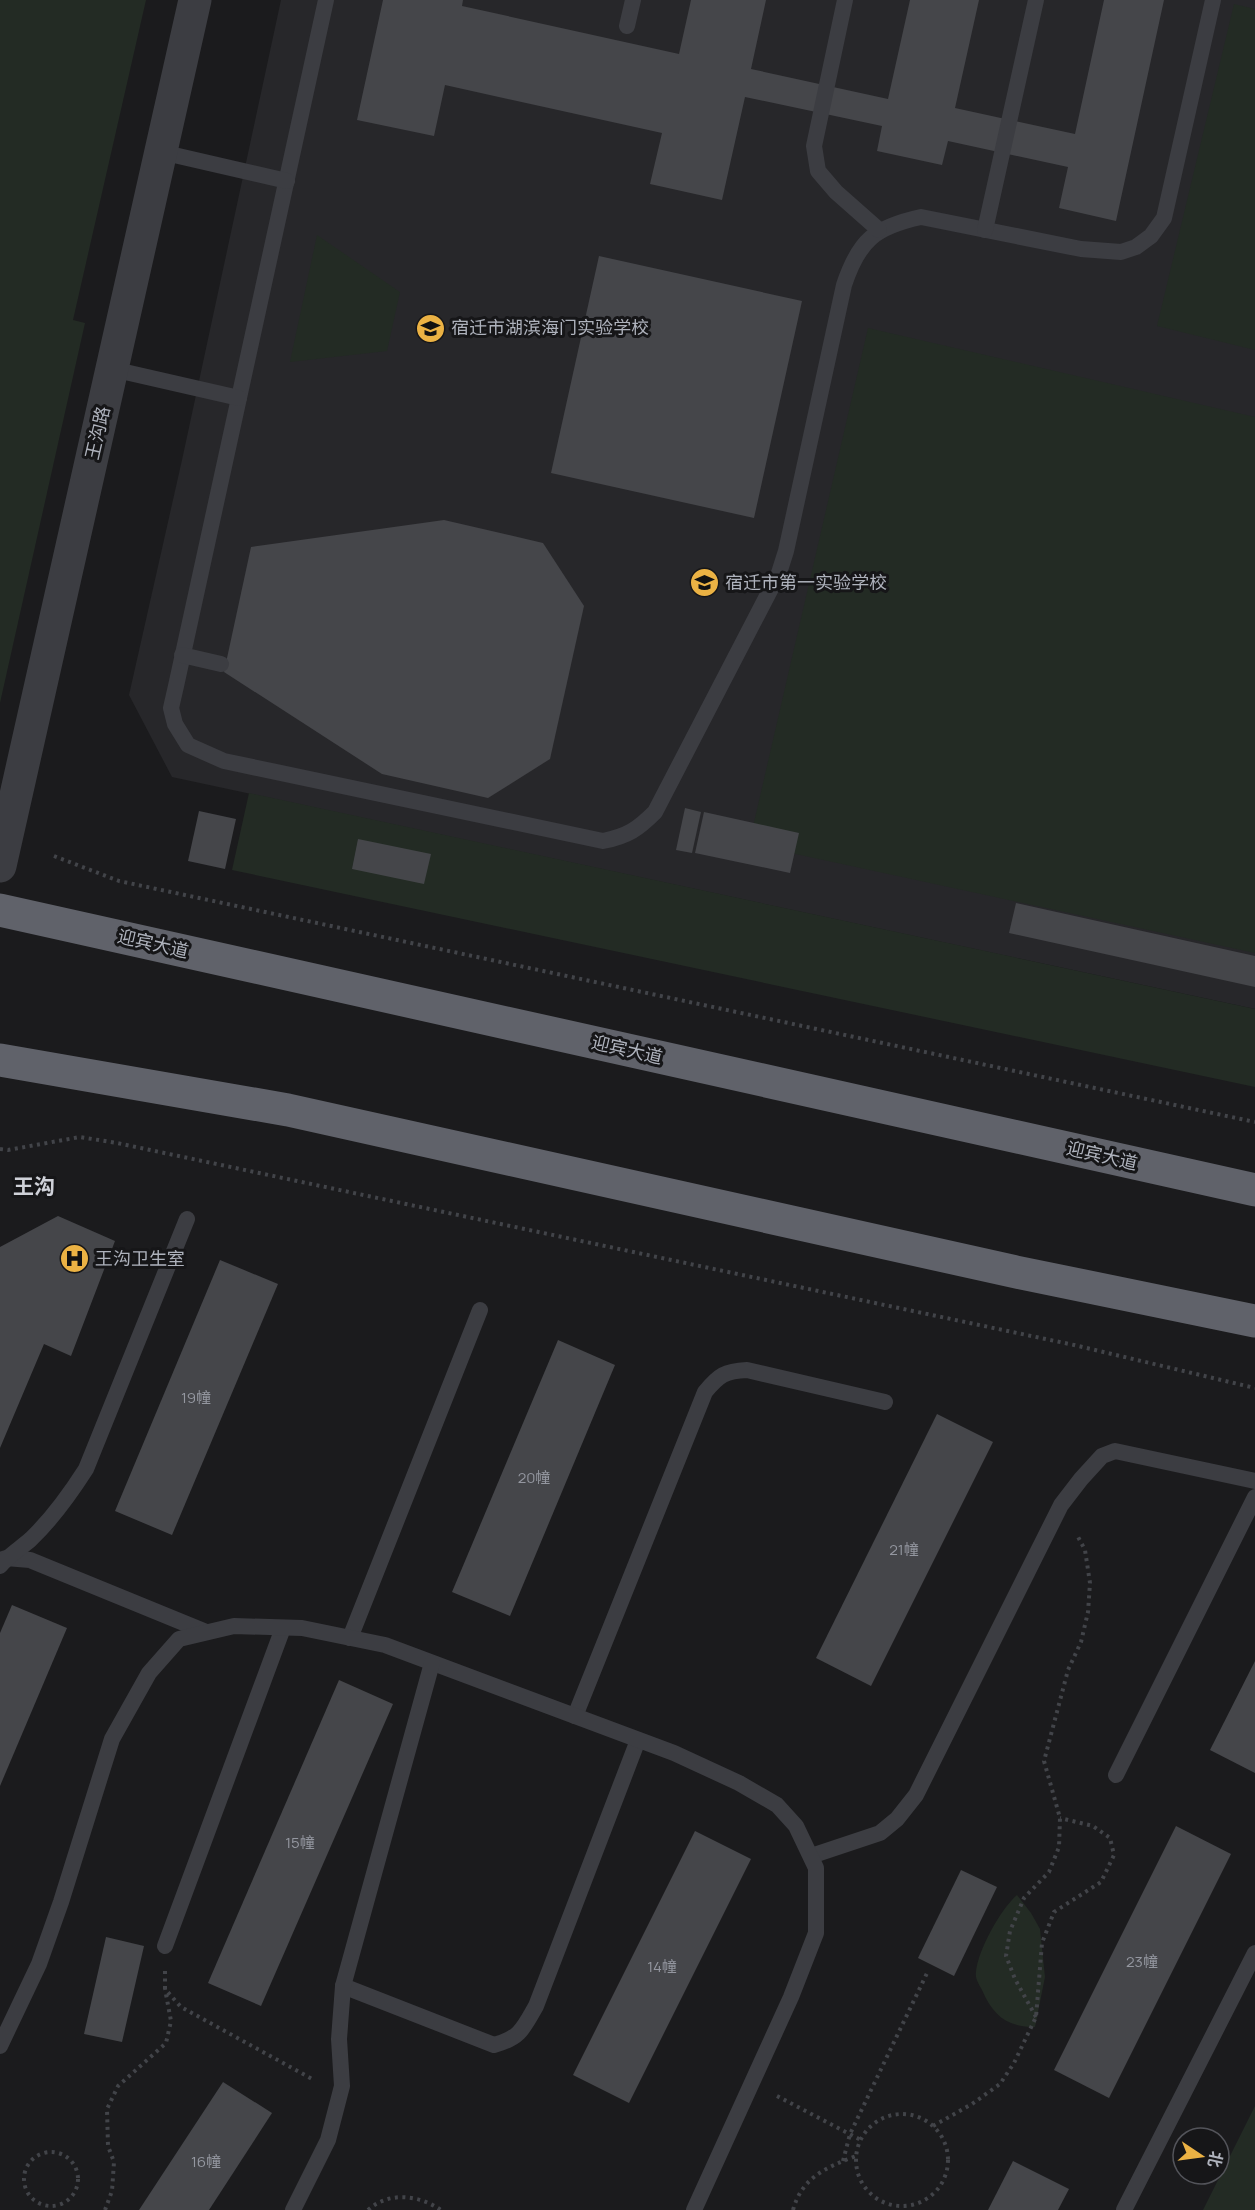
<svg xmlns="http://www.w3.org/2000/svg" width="1255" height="2210" viewBox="0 0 1255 2210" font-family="Manrope,'Noto Sans SC',sans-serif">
	<rect width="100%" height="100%" fill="#1b1b1d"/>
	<polygon fill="#27272a" points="281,0 1255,0 1255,1009 172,777 129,695 182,460"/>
	<g fill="#232b24">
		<polygon points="0,0 146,0 73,320 85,323 0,703"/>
		<polygon points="1234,4 1255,9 1255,350 1157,326"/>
		<polygon points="317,235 400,292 387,351 290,362"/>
		<polygon points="868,328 1255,417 1255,953 749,844"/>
		<polygon points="249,793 1255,1009 1255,1087 232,870"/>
		<path d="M1017,1895L1031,1913L1040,1929L1045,1977L1035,2027C1006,2027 993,2015 982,1990C979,1984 975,1979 976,1972C978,1950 1000,1910 1017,1895Z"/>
		<polygon points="1255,2106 1255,2210 1203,2210"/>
	</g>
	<g fill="#45464a">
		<polygon points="383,0 463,0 462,6 679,54 691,0 766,0 751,69 888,99 910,0 979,0 955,108 1075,134 1104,0 1164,0 1116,221 1059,208 1068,167 948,141 942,165 877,151 882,126 745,97 722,200 650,184 662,133 445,85 434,136 357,120"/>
		<polygon points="599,256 802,301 754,518 551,473"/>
		<polygon points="444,520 543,543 584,606 550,759 488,798 382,774 224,672 251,547"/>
		<polygon points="685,808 701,812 692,853 676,850"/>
		<polygon points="199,811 236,819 225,869 188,861"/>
		<polygon points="704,812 799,833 790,873 695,853"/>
		<polygon points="358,839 431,854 424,884 352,869"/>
		<polygon points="1016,903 1255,956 1255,987 1009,933"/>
		<polygon points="58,1216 115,1241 71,1356 44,1344 0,1448 0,1247"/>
		<polygon points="220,1260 278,1284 172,1535 115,1511"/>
		<polygon points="558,1340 615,1365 510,1616 452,1592"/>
		<polygon points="937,1414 993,1442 871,1686 816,1658"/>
		<polygon points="12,1605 67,1628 0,1786 0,1633"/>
		<polygon points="1255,1661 1255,1773 1210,1750"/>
		<polygon points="339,1680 393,1704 261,2006 208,1983"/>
		<polygon points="1176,1826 1231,1854 1109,2098 1054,2070"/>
		<polygon points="695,1831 751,1859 629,2103 573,2075"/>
		<polygon points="961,1870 997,1887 954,1976 918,1958"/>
		<polygon points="106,1937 144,1946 122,2042 84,2034"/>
		<polygon points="223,2082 272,2113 209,2210 139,2210"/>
		<polygon points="1013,2161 1069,2189 1058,2210 988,2210"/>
	</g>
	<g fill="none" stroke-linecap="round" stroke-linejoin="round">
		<g stroke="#424449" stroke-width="4" stroke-dasharray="3 4.5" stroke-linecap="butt">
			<polyline points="54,856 119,881 1255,1122"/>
			<polyline points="0,1149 8,1150 80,1137 117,1143 1074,1345 1255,1388"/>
			<polyline points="165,1971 165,1989 181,2007 314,2080"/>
			<polyline points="1036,2017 1015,1979 1006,1956 1010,1931 1024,1898 1049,1872 1059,1847 1060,1818 1044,1761 1068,1670 1081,1642 1088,1612 1090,1583 1085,1550 1077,1535"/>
			<polyline points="777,2096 861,2140"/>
			<circle cx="902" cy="2160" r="46"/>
			<polyline points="933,2126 972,2104 1000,2084 1014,2063 1036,2017 1042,1943 1054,1912 1101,1882 1114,1855 1110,1838 1093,1826 1060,1818"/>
			<circle cx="51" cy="2179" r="27"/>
			<polyline points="843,2161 850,2134 928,1971"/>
			<polyline points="105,2210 112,2191 114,2162 108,2146 107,2109 118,2086 166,2043 171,2021 165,1989"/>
			<path d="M368,2210C389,2191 419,2195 441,2210"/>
			<path d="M793,2210C802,2177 827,2167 856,2156"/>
		</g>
		<g stroke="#3c3d42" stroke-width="16">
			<path d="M326,0L176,686L171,708L175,724L188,745L224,761L603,841C628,836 638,829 655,812L779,573L786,551L844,285C859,240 875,227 921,217L1081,249L1121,252L1136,247L1151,236L1164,218L1213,0"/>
			<polyline points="845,0 814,146 818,171 836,192 879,230"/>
			<polyline points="627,26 633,0"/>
			<polyline points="161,152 287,181"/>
			<polyline points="985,230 1036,0"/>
			<polyline points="112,369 239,398"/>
			<polyline points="182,655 221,664"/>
			<polyline points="3,1559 6,1558 30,1560 206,1632"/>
			<path d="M0,1566C9,1555 21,1548 31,1539C53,1518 70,1494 86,1469L187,1219"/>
			<polyline points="350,1638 480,1310"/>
			<path d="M575,1716L705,1392C719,1375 725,1371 747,1370L885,1402"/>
			<polyline points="1116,1775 1255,1497"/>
			<polyline points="811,1856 880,1833 897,1819 916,1795 1061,1505 1081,1479 1102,1456 1115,1451 1255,1481"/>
			<polyline points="165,1946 283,1628"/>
			<path d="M343,1986L494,2045C520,2038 523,2029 536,2006L638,1740"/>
			<polyline points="0,2046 39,1964 61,1902 112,1739 149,1673 179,1639 234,1626 302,1628 385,1645 674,1753 739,1783 777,1805 796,1826 816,1868 816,1933 791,1997 694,2210"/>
			<polyline points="293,2210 328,2140 342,2086 339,2039 343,1986 432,1663"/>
			<polyline points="1124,2210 1255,1953"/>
		</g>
		<polyline stroke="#3c3d42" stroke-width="33" points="0,866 195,0"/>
		<g stroke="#60626a" stroke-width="33">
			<polyline points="0,910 1255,1190"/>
			<polyline points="0,1060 288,1110 1016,1272 1255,1321"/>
		</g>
	</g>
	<defs>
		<symbol id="school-disc" viewBox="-11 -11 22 22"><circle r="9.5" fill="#ebb244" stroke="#161618"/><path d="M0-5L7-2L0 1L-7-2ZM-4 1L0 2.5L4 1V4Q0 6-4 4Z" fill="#111"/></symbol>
		<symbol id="hospital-disc" viewBox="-11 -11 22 22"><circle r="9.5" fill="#ebb244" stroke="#161618"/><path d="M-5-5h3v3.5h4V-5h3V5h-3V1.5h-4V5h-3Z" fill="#111"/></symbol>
	</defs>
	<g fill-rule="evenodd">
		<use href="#school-disc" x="414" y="312" width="33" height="33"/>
		<use href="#school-disc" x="688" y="566" width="33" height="33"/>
		<use href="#hospital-disc" x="58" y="1242" width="33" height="33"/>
	</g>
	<g text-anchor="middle" stroke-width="6" stroke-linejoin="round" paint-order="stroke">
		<g font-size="15" fill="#9497a0">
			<text x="196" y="1403">19幢</text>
			<text x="534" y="1483">20幢</text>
			<text x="904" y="1555">21幢</text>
			<text x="300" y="1848">15幢</text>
			<text x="1142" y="1967">23幢</text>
			<text x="662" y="1972">14幢</text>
			<text x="206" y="2167">16幢</text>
		</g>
		<g font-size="18" fill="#aeb2bc" stroke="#161618" text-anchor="start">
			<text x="451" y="334">宿迁市湖滨海门实验学校</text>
			<text x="725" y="589">宿迁市第一实验学校</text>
			<text x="95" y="1265">王沟卫生室</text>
		</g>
		<g font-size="18" fill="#aeb2bc" stroke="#161618">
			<text transform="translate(98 433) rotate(-77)" y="6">王沟路</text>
			<text transform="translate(153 944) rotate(13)" y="6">迎宾大道</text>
			<text transform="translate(627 1050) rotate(13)" y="6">迎宾大道</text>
			<text transform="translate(1102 1156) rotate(13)" y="6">迎宾大道</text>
		</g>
		<g font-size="21" font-weight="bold" fill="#cfd1d8" stroke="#161618">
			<text x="34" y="1194">王沟</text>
		</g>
	</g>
	<g transform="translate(1201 2156) rotate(103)"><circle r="28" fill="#161618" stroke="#53545a" stroke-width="1.5"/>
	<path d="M0-4.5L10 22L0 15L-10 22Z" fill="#ebb244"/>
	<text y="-9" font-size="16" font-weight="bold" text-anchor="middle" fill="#aeb2bc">北</text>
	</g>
</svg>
